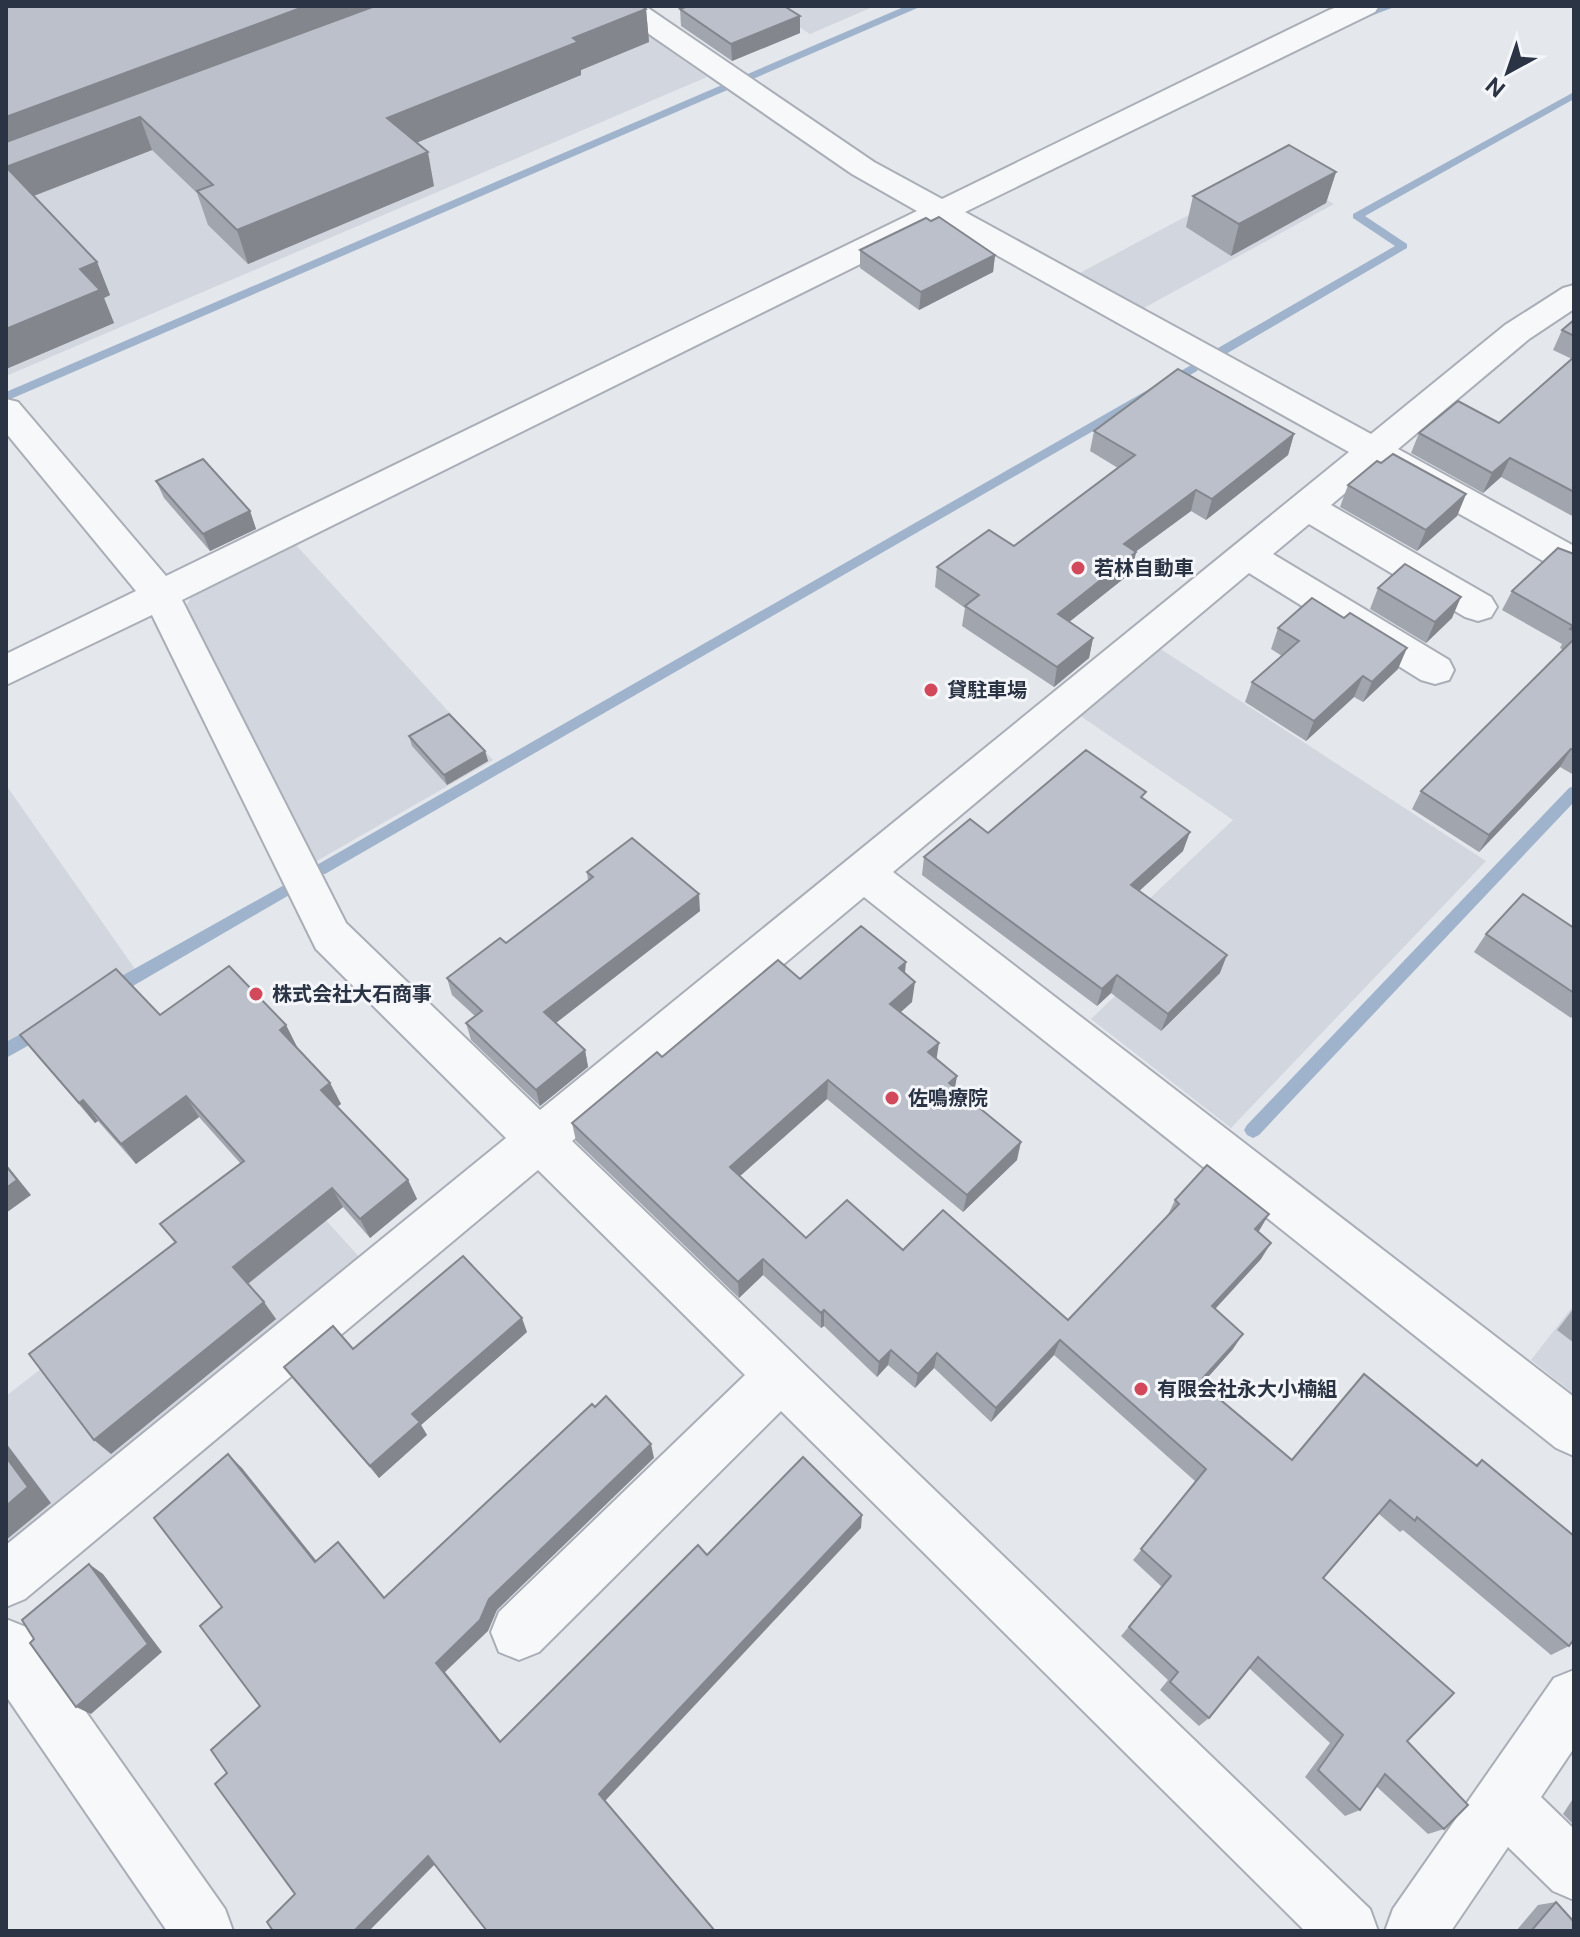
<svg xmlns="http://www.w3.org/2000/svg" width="1580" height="1937" viewBox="0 0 1580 1937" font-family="'Public Sans','Noto Sans JP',sans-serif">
	<rect width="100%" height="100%" fill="#e4e7ec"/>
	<g fill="#d2d6de">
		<polygon points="605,6 707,77 6,376 6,182"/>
		<polygon points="767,6 875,6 810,34"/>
		<polygon points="1275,169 1334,204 1142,309 1078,274"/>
		<polygon points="295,544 493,760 315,862 186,607 192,595"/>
		<polygon points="1159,648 1486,861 1231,1128 1091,1019 1185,929 1147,901 1233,820 1079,715"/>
		<polygon points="8,788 135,969 6,1043 6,789"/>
		<polygon points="275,1164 362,1260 6,1552 6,1396 181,1260 170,1245"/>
		<polygon points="1574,1305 1574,1394 1531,1360"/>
	</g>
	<polygon fill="#9fb4cc" points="906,6 922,6 6,401 6,392"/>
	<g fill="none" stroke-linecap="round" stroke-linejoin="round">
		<g fill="#9fb4cc" fill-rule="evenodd">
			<polygon points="1382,6 1397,6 1360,20 1351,18"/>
			<polygon points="1574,92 1574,99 1365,216 1407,244 1407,248 1226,354 1218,354 1218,348 1395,246 1353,218 1353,214"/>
			<polygon points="1193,364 1199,368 1197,371 325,874 315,874 312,870 315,866"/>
			<polygon points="1574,786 1574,802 1259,1135 1253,1138 1247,1135 1244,1130 1247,1125 1569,788"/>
			<polygon points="286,884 291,886 294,890 291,894 114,997 108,999 102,997 100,992 102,987"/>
			<polygon points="43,1022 49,1024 51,1029 49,1034 6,1058 6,1042"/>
		</g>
		<defs>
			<g id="minor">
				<path d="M613,6H645L874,162L942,199L1329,10L1340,6H1379L1375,12L965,212L1371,434L1505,325L1563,288L1574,285V309L1529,339L1398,449L1574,546V575L1561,571L1376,467L1331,505L1491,597L1497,607L1491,617L1478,621L1465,617L1309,524L1273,554L1449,660L1454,670L1449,680L1435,684L1421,680L1249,573L893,872L1574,1397V1456L1556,1448L864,897L572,1141L1370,1909L1378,1931H1305L781,1411L539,1652L519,1660L499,1652L491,1632L499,1612L745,1375L538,1170L25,1599L6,1607V1545L506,1138L316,949L152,615L6,685V654L136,591L6,433V399L18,402L166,576L917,211L852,174L617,12ZM941,224L1349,452L540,1110L346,923L182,600Z"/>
				<polygon points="6,1619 26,1627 225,1909 233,1931 167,1931 6,1696"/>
				<polygon points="1574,1670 1574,1748 1541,1797 1574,1829 1574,1900 1553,1891 1508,1847 1451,1931 1385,1931 1393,1909 1554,1678"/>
			</g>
		</defs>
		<use href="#minor" stroke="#a9aeb7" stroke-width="4"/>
		<use href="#minor" fill="#f7f8fa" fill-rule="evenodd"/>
	</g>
	<g fill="#a1a5ae">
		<polygon points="6,6 646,9 649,42 581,70 581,75 416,143 434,186 248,264 208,225 197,193 152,150 34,196 97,262 110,295 104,298 114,323 6,369"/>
		<polygon points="680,9 800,16 800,33 732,61 681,26"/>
		<polygon points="1336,172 1326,203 1231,256 1186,227 1193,196"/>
		<polygon points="931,221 995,255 993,272 919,310 860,268 860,250"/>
		<polygon points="1574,320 1574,517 1501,477 1483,493 1411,453 1419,433 1499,423 1572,359 1553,350 1562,330"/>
		<polygon points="1094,431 1294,434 1288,455 1206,520 1191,511 1136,551 1132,572 1069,622 1093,638 1089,658 1054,687 962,626 965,608 935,587 937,567 1014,546 1118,468 1090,451"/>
		<polygon points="156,481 250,511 256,529 210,551 164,498"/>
		<polygon points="1348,485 1466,494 1457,516 1417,551 1340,507"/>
		<polygon points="1574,554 1574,775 1560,767 1479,852 1412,809 1421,791 1563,650 1560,648 1562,644 1502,610 1512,591"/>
		<polygon points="1378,588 1452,618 1426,643 1370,609"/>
		<polygon points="1278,628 1398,669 1363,702 1354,697 1306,741 1245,702 1252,682 1282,656 1271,649"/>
		<polygon points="409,736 485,751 488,761 447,785 412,746"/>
		<polygon points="1144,800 1183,851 1139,891 1220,973 1161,1031 1111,993 1097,1006 922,875 924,857 988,833"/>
		<polygon points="587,872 700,911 556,1023 585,1050 588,1067 540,1106 471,1040 466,1023 475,1016 452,995 447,978 506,943 588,881"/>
		<polygon points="1574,928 1574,1015 1571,1018 1474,952 1486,934"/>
		<polygon points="905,973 912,1002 901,1012 936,1059 955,1087 1017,1160 963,1212 827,1099 740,1176 806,1238 903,1250 1068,1320 1167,1217 1175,1200 1258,1232 1261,1259 1215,1309 1233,1349 1205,1380 1210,1392 1291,1460 1475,1465 1482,1460 1569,1646 1551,1655 1403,1530 1400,1532 1379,1514 1323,1578 1407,1741 1444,1829 1428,1834 1376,1786 1360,1810 1345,1816 1305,1777 1330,1743 1249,1668 1209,1718 1199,1726 1160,1690 1168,1680 1121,1636 1162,1587 1133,1560 1196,1482 1054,1355 991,1422 934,1368 915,1388 888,1365 877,1377 824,1326 821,1328 763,1275 739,1298 576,1141 572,1123 662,1057 800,979"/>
		<polygon points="160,1015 286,1025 297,1047 296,1047 330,1083 341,1104 337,1106 408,1180 417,1199 370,1238 343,1207 248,1284 276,1319 111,1454 175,1243 160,1224 241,1164 199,1117 136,1164 98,1121 95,1123 37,1056 20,1035"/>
		<polygon points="1574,1308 1574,1343 1557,1330"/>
		<polygon points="527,1332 421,1425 427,1435 379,1478 284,1367 353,1349"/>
		<polygon points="1574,1797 1574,1825 1563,1814"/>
		<polygon points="1556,1902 1574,1931 1516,1931 1538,1905"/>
	</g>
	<g fill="#83868d">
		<polygon points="306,6 402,6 6,156 6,117"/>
		<polygon points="646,9 649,42 581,70 581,75 394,152 387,118 573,38"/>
		<polygon points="800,16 800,33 732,61 731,44"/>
		<polygon points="140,117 152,150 20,201 6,167"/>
		<polygon points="428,152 434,186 248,264 237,230"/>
		<polygon points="1336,172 1326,203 1231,256 1239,224"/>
		<polygon points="995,255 993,272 919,310 921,292"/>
		<polygon points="97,262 110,295 104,298 114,323 6,369 6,329 80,269"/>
		<polygon points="1294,434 1288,455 1206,520 1212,499"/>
		<polygon points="1510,458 1501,477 1483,493 1492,473"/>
		<polygon points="1196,490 1191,511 1119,564 1124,544"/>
		<polygon points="1466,494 1457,516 1417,551 1426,530"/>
		<polygon points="250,511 256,529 210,551 203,534"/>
		<polygon points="1136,552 1132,572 1054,634 1058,614"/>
		<polygon points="1461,597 1452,618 1426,643 1435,622"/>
		<polygon points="1093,638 1089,658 1054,687 1057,667"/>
		<polygon points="1407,648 1398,669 1363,702 1372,682"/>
		<polygon points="1363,676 1354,697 1306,741 1314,721"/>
		<polygon points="1571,749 1560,767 1479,852 1489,835"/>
		<polygon points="485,751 488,761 447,785 444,775"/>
		<polygon points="1190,832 1183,851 1125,904 1131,885"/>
		<polygon points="699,894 700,911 548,1029 544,1012"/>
		<polygon points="1227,955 1220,973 1161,1031 1168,1014"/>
		<polygon points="906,962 904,983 899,968"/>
		<polygon points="1117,975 1111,993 1097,1006 1102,989"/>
		<polygon points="915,982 912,1002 888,1023 890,1004"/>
		<polygon points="286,1025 297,1047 291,1052 280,1030"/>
		<polygon points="939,1043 936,1062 928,1052"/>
		<polygon points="585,1050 588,1067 540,1106 536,1090"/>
		<polygon points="957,1076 954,1094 949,1083"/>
		<polygon points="828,1080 827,1099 731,1184 730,1167"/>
		<polygon points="330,1083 341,1104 332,1111 321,1090"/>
		<polygon points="186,1096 199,1117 136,1164 121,1144"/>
		<polygon points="83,1100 98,1121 95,1123 79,1103"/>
		<polygon points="1021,1142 1017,1160 963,1212 967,1195"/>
		<polygon points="6,1164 31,1195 6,1213"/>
		<polygon points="408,1180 417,1199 370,1238 360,1219"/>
		<polygon points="332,1188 343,1207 246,1285 233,1267"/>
		<polygon points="1269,1214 1259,1231 1246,1246 1255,1229"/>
		<polygon points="1271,1243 1261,1259 1203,1322 1212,1306"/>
		<polygon points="763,1259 763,1275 739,1298 738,1282"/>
		<polygon points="264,1302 276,1319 111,1454 94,1440"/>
		<polygon points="824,1310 824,1326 821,1328 821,1313"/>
		<polygon points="522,1318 527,1332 421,1425 427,1435 379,1478 370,1466 412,1414"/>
		<polygon points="1243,1334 1233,1349 1194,1393 1203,1378"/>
		<polygon points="1060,1340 1054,1355 991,1422 996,1408"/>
		<polygon points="891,1350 888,1365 877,1377 879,1362"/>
		<polygon points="937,1353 934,1368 915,1388 918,1374"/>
		<polygon points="6,1443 51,1503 6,1540"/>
		<polygon points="651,1444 654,1458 497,1610 488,1631 445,1672 507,1749 500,1742 436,1663 489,1599"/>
		<polygon points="228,1454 242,1468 327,1574 315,1562"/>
		<polygon points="862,1515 861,1528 605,1801 599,1794"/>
		<polygon points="338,1542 349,1554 394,1609 384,1598"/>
		<polygon points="89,1564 103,1574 162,1652 91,1714 76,1707"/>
		<polygon points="428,1856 439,1860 369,1931 354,1931"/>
	</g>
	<g fill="#bbc0ca" stroke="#83868d" stroke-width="2">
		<polygon points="6,6 306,6 6,117"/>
		<polygon points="375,6 642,6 646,9 573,38 578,42 387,118 428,152 237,230 197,191 213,185 140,117 6,167 97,262 80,269 100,290 6,329 6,142"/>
		<polygon points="688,6 784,6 800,16 731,44 680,9"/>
		<polygon points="1289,145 1336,172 1239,224 1193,196"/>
		<polygon points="939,217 995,255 921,292 860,250 926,218 931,221"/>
		<polygon points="1574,320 1574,336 1562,330"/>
		<polygon points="1574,357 1574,492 1510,458 1492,473 1419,433 1458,401 1499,423"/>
		<polygon points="1178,369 1294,434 1212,499 1196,490 1124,544 1136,552 1058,614 1093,638 1057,667 965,606 979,595 937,567 989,530 1014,546 1135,455 1094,431"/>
		<polygon points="1393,454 1466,494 1426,530 1348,485 1377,461 1381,463"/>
		<polygon points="203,459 250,511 203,534 156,481"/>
		<polygon points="1558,548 1574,554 1574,631 1570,629 1573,626 1512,591"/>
		<polygon points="1405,564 1461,597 1435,622 1378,588"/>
		<polygon points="1312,598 1344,618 1350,613 1407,648 1372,682 1363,676 1314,721 1252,682 1299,641 1278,628"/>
		<polygon points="1574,639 1574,750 1571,749 1489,835 1421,791"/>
		<polygon points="449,714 485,751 444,775 409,736"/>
		<polygon points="1086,750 1146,792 1141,797 1190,832 1131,885 1227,955 1168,1014 1117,975 1102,989 924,857 970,819 988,833"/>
		<polygon points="632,838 699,894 544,1012 585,1050 536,1090 466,1023 482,1011 447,978 500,938 506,943 593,877 587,872"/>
		<polygon points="1523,894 1574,928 1574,993 1486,934"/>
		<polygon points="861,926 906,962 899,968 915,982 890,1004 939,1043 928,1052 957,1076 949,1083 1021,1142 967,1195 828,1080 730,1167 806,1238 847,1200 903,1250 943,1210 1068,1320 1179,1204 1175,1200 1207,1165 1269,1214 1255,1229 1271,1243 1212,1306 1243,1334 1203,1378 1213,1387 1210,1391 1292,1460 1364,1374 1477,1466 1482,1460 1574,1536 1574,1639 1569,1646 1417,1517 1415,1521 1390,1500 1323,1578 1454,1693 1407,1741 1468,1805 1444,1829 1385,1774 1360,1810 1318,1770 1343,1735 1258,1657 1209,1718 1170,1682 1178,1672 1129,1627 1171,1576 1141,1549 1206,1469 1060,1340 996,1408 937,1353 918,1374 891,1350 879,1362 824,1310 821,1313 763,1259 738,1282 572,1123 657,1052 662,1057 778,960 800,979"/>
		<polygon points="229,966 286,1025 280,1030 330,1083 321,1090 408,1180 360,1219 332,1188 233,1267 264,1302 94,1440 29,1354 176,1242 160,1224 244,1161 186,1096 121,1144 83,1100 79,1103 20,1035 116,969 160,1015"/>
		<polygon points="6,1166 17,1180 6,1188"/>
		<polygon points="463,1256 522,1318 412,1414 420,1422 370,1466 284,1367 333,1326 353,1349"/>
		<polygon points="606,1396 651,1444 489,1599 480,1620 436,1663 500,1742 698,1545 707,1555 803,1457 862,1515 599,1794 715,1931 487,1931 428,1856 354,1931 273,1931 267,1922 295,1894 215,1784 227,1773 211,1750 260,1706 200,1626 222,1607 154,1518 228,1454 315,1562 338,1542 384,1598 592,1404 595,1407"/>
		<polygon points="6,1457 28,1487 6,1506"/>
		<polygon points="89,1564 148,1644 76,1707 30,1643 34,1639 22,1620"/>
		<polygon points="1556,1902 1574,1922 1574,1931 1531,1931"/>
	</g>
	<g fill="#d1495b" stroke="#f4f6f9" stroke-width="3">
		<circle cx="1078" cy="568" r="8"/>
		<circle cx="931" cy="690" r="8"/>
		<circle cx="256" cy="994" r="8"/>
		<circle cx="892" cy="1098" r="8"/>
		<circle cx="1141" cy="1389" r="8"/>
	</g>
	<g text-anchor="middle" stroke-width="6" stroke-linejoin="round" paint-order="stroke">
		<g font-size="20" font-weight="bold" fill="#2b3445" stroke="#f4f6f9" text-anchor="start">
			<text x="1094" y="575">若林自動車</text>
			<text x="947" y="697">貸駐車場</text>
			<text x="272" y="1001">株式会社大石商事</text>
			<text x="908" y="1105">佐鳴療院</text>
			<text x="1157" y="1396">有限会社永大小楠組</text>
		</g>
	</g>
	<rect width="1580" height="1937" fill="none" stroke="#2b3445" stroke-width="16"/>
	<g transform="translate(1508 72) rotate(220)" stroke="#f4f6f9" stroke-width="6" paint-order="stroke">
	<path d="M0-6L14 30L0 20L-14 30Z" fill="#2b3445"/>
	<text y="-12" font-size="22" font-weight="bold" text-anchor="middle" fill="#2b3445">N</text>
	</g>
</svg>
